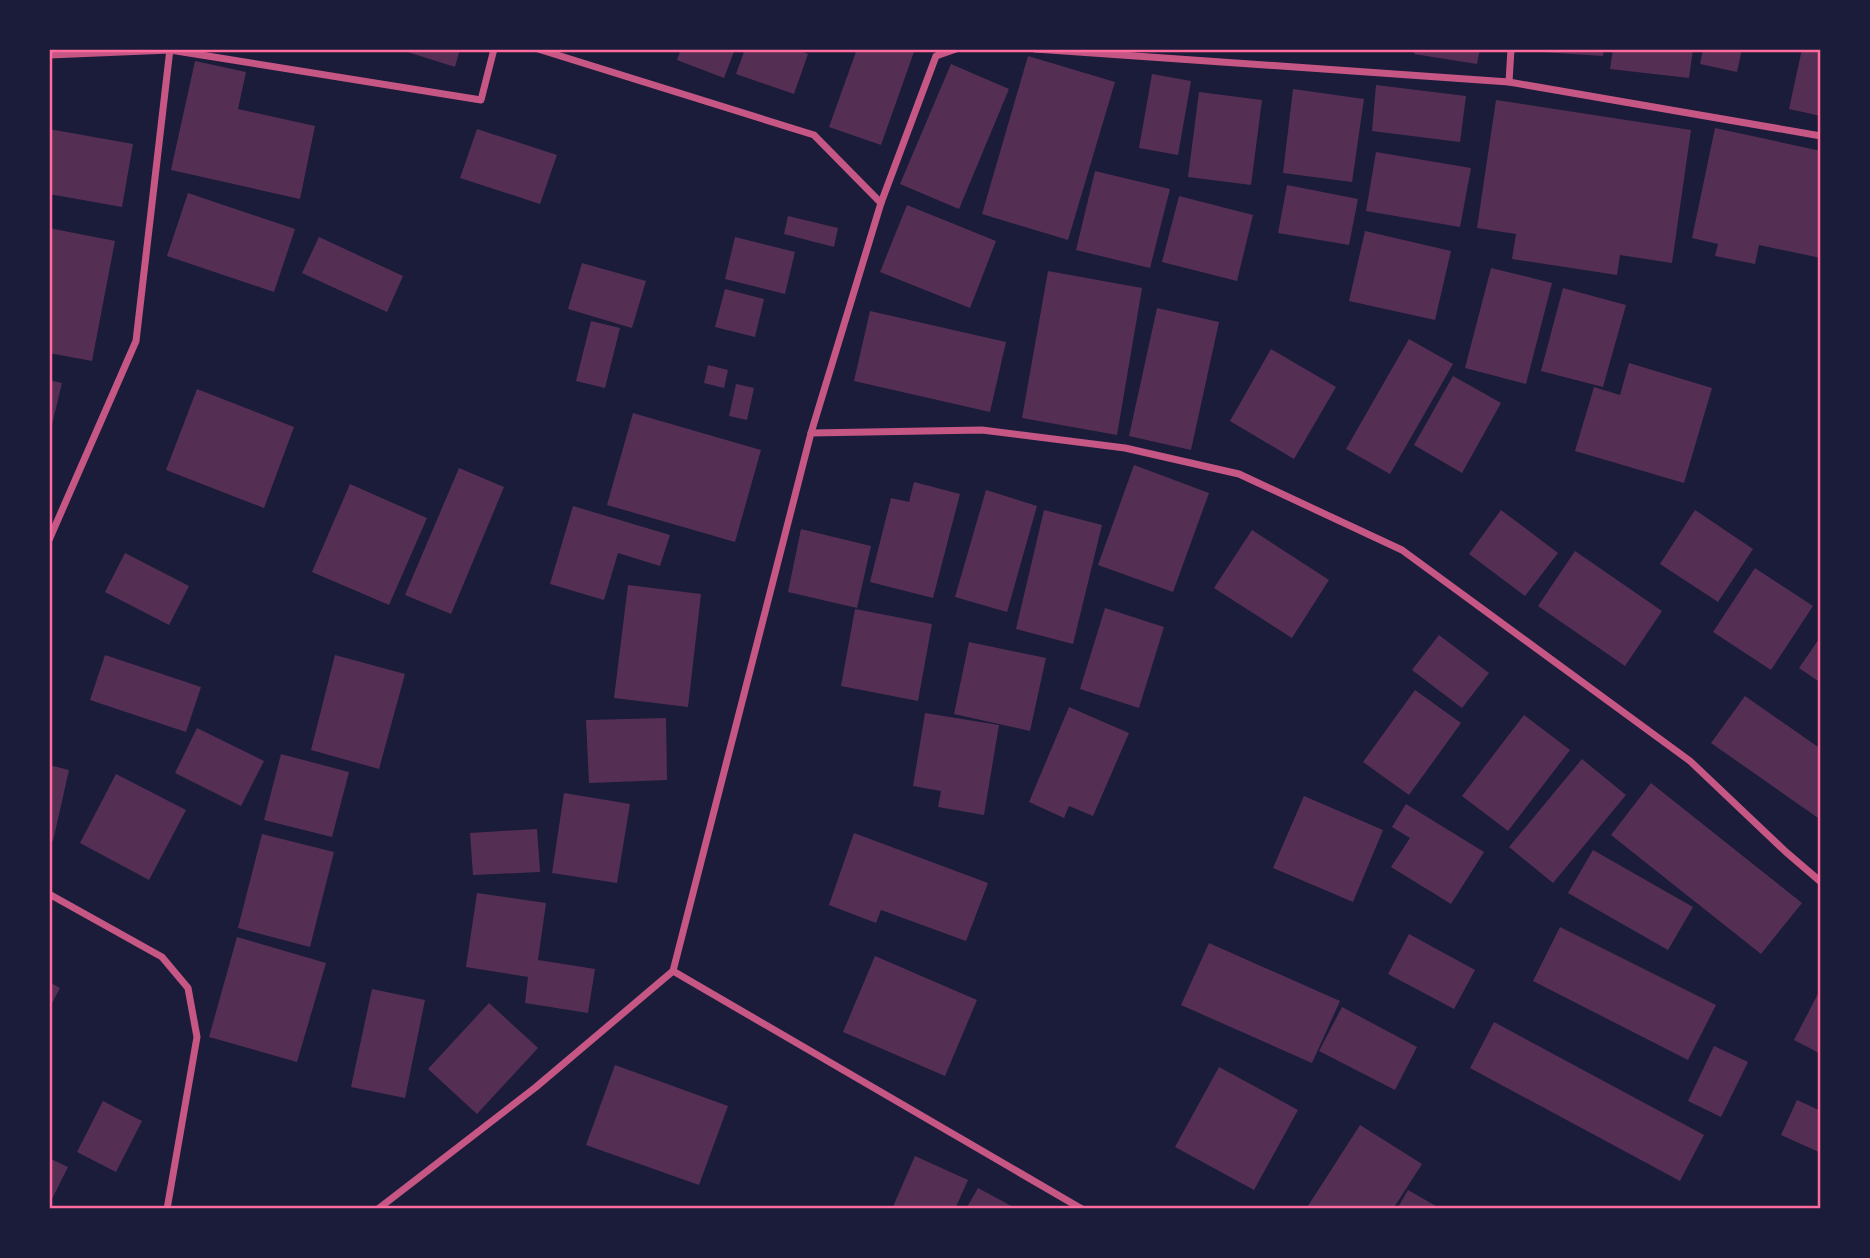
<svg xmlns="http://www.w3.org/2000/svg" width="1870" height="1258" viewBox="0 0 1870 1258" font-family="Merriweather,serif">
	<rect width="100%" height="100%" fill="#1b1b3a"/>
	<g fill="#542f53">
		<polygon points="398,49 460,49 455,67"/>
		<polygon points="681,49 735,49 724,78 677,60"/>
		<polygon points="745,49 795,49 808,54 794,94 736,74"/>
		<polygon points="857,49 915,49 881,145 829,127"/>
		<polygon points="1415,49 1480,49 1477,64 1414,54"/>
		<polygon points="1542,49 1604,49 1603,56 1541,52"/>
		<polygon points="1613,49 1693,49 1689,78 1610,69"/>
		<polygon points="1703,49 1742,49 1737,72 1700,64"/>
		<polygon points="1802,49 1821,49 1821,116 1789,109"/>
		<polygon points="1028,56 1115,82 1068,240 982,214"/>
		<polygon points="195,61 246,72 238,109 315,126 300,199 171,170"/>
		<polygon points="951,64 1009,89 959,209 900,184"/>
		<polygon points="1152,74 1191,81 1178,155 1139,148"/>
		<polygon points="1376,85 1466,96 1460,142 1372,131"/>
		<polygon points="1293,89 1364,99 1352,182 1283,173"/>
		<polygon points="1199,92 1262,100 1251,185 1188,177"/>
		<polygon points="1496,100 1691,130 1672,263 1620,255 1617,275 1512,259 1516,234 1477,228"/>
		<polygon points="1715,128 1821,151 1821,258 1759,245 1755,264 1715,256 1718,244 1692,238"/>
		<polygon points="49,129 133,144 122,207 49,194"/>
		<polygon points="477,129 557,155 540,204 460,178"/>
		<polygon points="1376,152 1471,168 1460,227 1366,211"/>
		<polygon points="1095,171 1170,189 1150,268 1076,250"/>
		<polygon points="1287,185 1358,199 1349,245 1278,233"/>
		<polygon points="188,193 295,229 274,292 167,256"/>
		<polygon points="1179,196 1253,215 1237,281 1162,262"/>
		<polygon points="907,205 996,241 970,308 880,272"/>
		<polygon points="788,216 838,228 834,247 784,234"/>
		<polygon points="49,228 115,241 92,361 49,353"/>
		<polygon points="1365,231 1451,251 1435,320 1349,301"/>
		<polygon points="319,237 403,276 387,312 302,273"/>
		<polygon points="735,237 795,252 785,294 725,279"/>
		<polygon points="582,263 646,281 632,328 568,309"/>
		<polygon points="1491,268 1552,283 1526,384 1465,368"/>
		<polygon points="1048,271 1142,288 1117,435 1022,418"/>
		<polygon points="1563,288 1626,305 1603,387 1541,371"/>
		<polygon points="725,289 764,299 755,337 715,327"/>
		<polygon points="1157,308 1219,322 1191,450 1129,436"/>
		<polygon points="870,311 1006,342 990,412 854,381"/>
		<polygon points="591,321 620,328 605,388 576,381"/>
		<polygon points="1409,339 1453,364 1390,474 1346,449"/>
		<polygon points="1271,349 1336,387 1294,459 1230,421"/>
		<polygon points="1629,363 1712,388 1684,483 1575,451 1594,387 1620,395"/>
		<polygon points="708,365 728,370 724,388 704,383"/>
		<polygon points="1453,376 1501,403 1462,473 1414,445"/>
		<polygon points="49,380 62,383 50,433 49,433"/>
		<polygon points="736,384 754,388 747,420 729,416"/>
		<polygon points="197,389 294,427 264,508 166,470"/>
		<polygon points="633,413 761,450 735,542 607,505"/>
		<polygon points="1134,465 1209,493 1173,592 1098,565"/>
		<polygon points="459,468 504,487 451,614 405,595"/>
		<polygon points="914,482 960,494 933,598 870,582 891,498 909,502"/>
		<polygon points="350,484 427,518 389,605 312,572"/>
		<polygon points="986,490 1037,506 1007,612 955,597"/>
		<polygon points="573,506 670,535 660,566 618,553 604,600 550,584"/>
		<polygon points="1044,510 1102,525 1073,644 1016,629"/>
		<polygon points="1501,510 1558,553 1525,596 1469,554"/>
		<polygon points="1695,510 1753,549 1718,602 1660,564"/>
		<polygon points="801,529 871,546 857,608 788,592"/>
		<polygon points="1252,530 1329,580 1292,638 1214,588"/>
		<polygon points="1575,551 1662,611 1625,666 1538,606"/>
		<polygon points="125,553 189,586 169,625 105,592"/>
		<polygon points="1755,568 1813,606 1771,670 1713,632"/>
		<polygon points="628,585 701,594 688,707 614,698"/>
		<polygon points="1105,608 1164,627 1139,708 1080,689"/>
		<polygon points="855,609 932,624 918,701 841,686"/>
		<polygon points="1439,635 1489,673 1462,708 1412,670"/>
		<polygon points="1821,636 1821,683 1799,668"/>
		<polygon points="969,642 1046,658 1030,731 954,714"/>
		<polygon points="105,655 201,687 186,732 90,700"/>
		<polygon points="335,655 405,674 379,769 311,750"/>
		<polygon points="1415,690 1461,723 1409,795 1363,762"/>
		<polygon points="1745,696 1821,749 1821,820 1711,743"/>
		<polygon points="1069,707 1129,733 1093,816 1069,806 1064,818 1029,802"/>
		<polygon points="925,713 999,725 984,815 938,807 941,791 913,786"/>
		<polygon points="1524,715 1570,750 1508,831 1462,796"/>
		<polygon points="666,718 667,780 589,783 586,720"/>
		<polygon points="197,728 264,761 241,806 175,773"/>
		<polygon points="281,754 349,772 332,837 264,820"/>
		<polygon points="1582,759 1626,795 1553,883 1509,847"/>
		<polygon points="49,765 69,770 53,841 49,840"/>
		<polygon points="116,774 186,810 149,880 80,843"/>
		<polygon points="1651,783 1802,903 1761,954 1611,835"/>
		<polygon points="564,793 630,804 617,883 552,873"/>
		<polygon points="1304,796 1383,830 1353,902 1273,868"/>
		<polygon points="1406,804 1484,852 1451,904 1391,867 1410,838 1392,827"/>
		<polygon points="537,829 540,872 473,875 470,833"/>
		<polygon points="854,833 988,883 966,941 881,910 876,923 829,905"/>
		<polygon points="262,834 334,852 310,947 238,928"/>
		<polygon points="1593,850 1693,907 1668,950 1568,893"/>
		<polygon points="477,893 546,903 538,960 595,969 588,1013 525,1003 528,977 466,967"/>
		<polygon points="1560,927 1716,1005 1688,1060 1533,981"/>
		<polygon points="1409,934 1475,970 1454,1009 1388,974"/>
		<polygon points="237,937 326,963 297,1062 209,1037"/>
		<polygon points="1209,943 1340,1001 1312,1063 1181,1005"/>
		<polygon points="875,956 977,1000 945,1076 843,1032"/>
		<polygon points="49,982 60,988 49,1009"/>
		<polygon points="1821,988 1821,1054 1794,1040"/>
		<polygon points="372,989 425,1000 405,1098 351,1087"/>
		<polygon points="489,1003 538,1048 477,1114 428,1069"/>
		<polygon points="1342,1007 1417,1047 1395,1090 1319,1051"/>
		<polygon points="1494,1022 1704,1135 1680,1181 1470,1068"/>
		<polygon points="1714,1046 1748,1062 1721,1117 1688,1101"/>
		<polygon points="615,1065 728,1106 699,1185 586,1145"/>
		<polygon points="1219,1067 1298,1110 1254,1190 1175,1147"/>
		<polygon points="1797,1100 1821,1111 1821,1153 1781,1135"/>
		<polygon points="103,1101 142,1121 116,1172 77,1152"/>
		<polygon points="1360,1125 1422,1164 1393,1209 1306,1209"/>
		<polygon points="915,1156 968,1180 955,1209 892,1209"/>
		<polygon points="49,1158 68,1167 49,1205"/>
		<polygon points="978,1188 1017,1209 966,1209"/>
		<polygon points="1408,1190 1441,1209 1397,1209"/>
	</g>
	<g fill="none" stroke-linecap="round" stroke-linejoin="round">
		<g stroke="#c65784" stroke-width="7">
			<polyline points="538,49 814,135 881,203"/>
			<polyline points="1035,49 1509,82 1821,136"/>
			<polyline points="49,55 170,50 481,100 494,49"/>
			<polyline points="1509,82 1511,49"/>
			<polyline points="811,433 881,203 936,56 956,49"/>
			<polyline points="49,540 136,341 170,49"/>
			<polyline points="49,894 162,957 188,988 197,1037 167,1209"/>
			<polyline points="673,971 1082,1209"/>
			<polyline points="378,1209 536,1087 673,971 811,433 982,430 1125,448 1239,474 1402,550 1690,761 1786,852 1821,882"/>
		</g>
	</g>
	<rect width="1870" height="1258" fill="none" stroke="#1b1b3a" stroke-width="102"/>
	<rect x="51" y="51" width="1768" height="1156" fill="none" stroke="#ff6b9d" stroke-width="2.5"/>
</svg>
